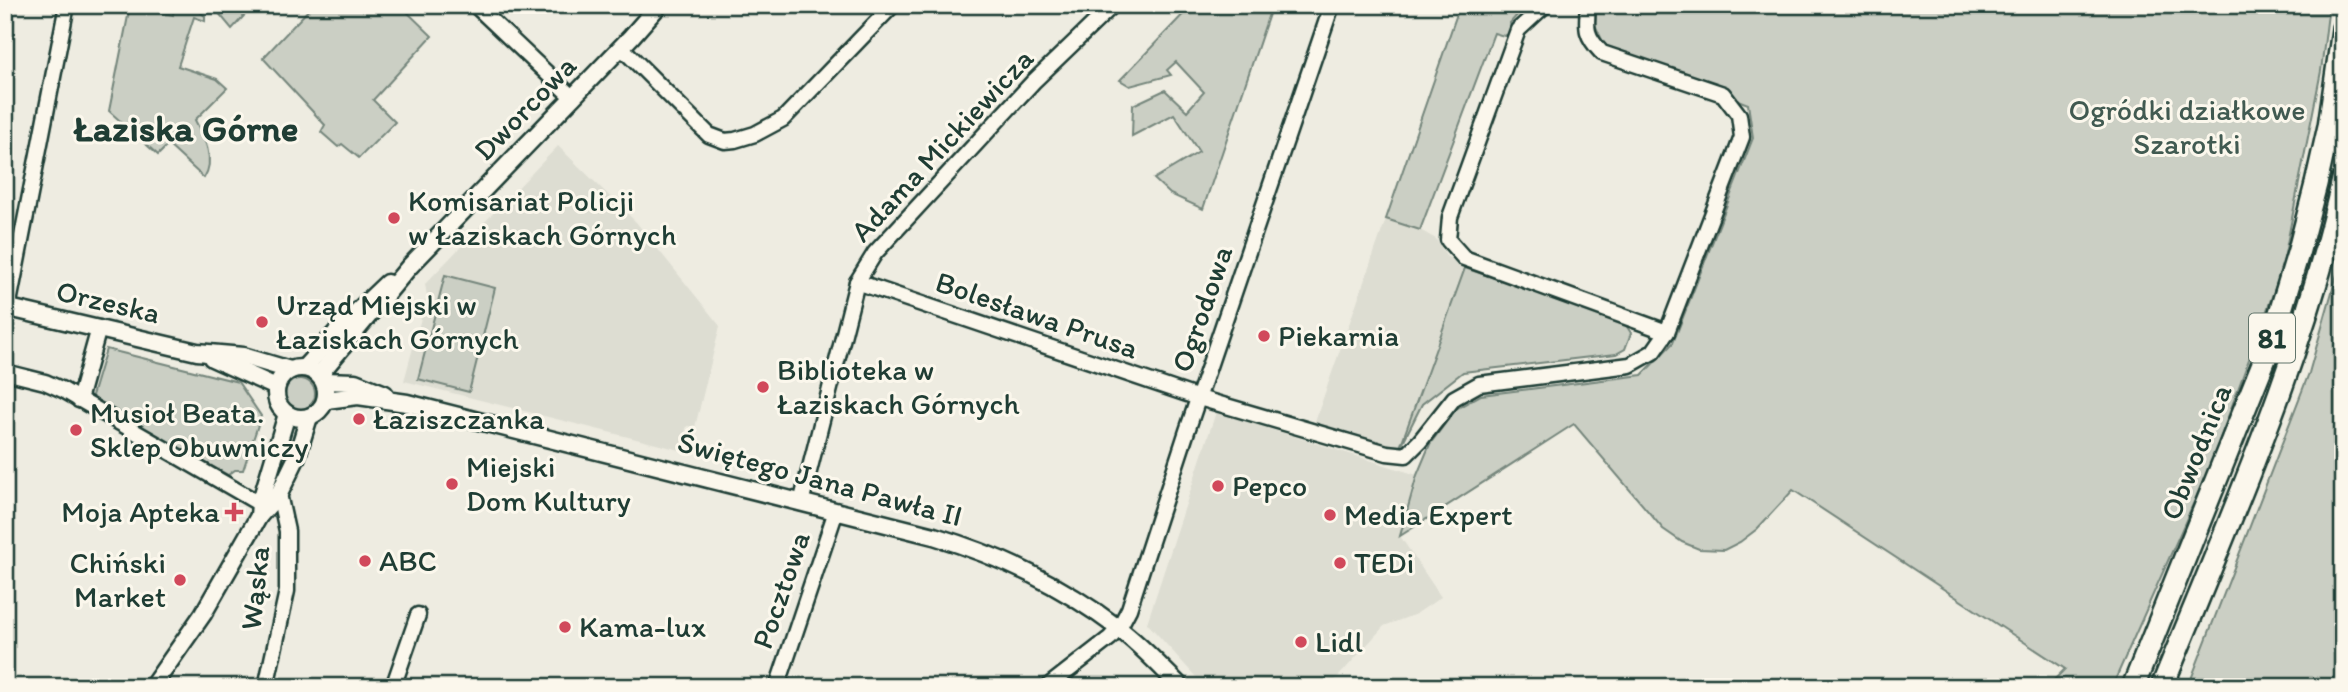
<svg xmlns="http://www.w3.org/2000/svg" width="2348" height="692" viewBox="0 0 2348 692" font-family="Itim,sans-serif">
	<rect width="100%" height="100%" fill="#eeece1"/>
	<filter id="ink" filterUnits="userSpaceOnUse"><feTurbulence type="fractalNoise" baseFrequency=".0143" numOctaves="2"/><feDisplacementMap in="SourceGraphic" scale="14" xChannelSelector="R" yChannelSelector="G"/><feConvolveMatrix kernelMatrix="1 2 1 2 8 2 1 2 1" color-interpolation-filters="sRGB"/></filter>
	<g filter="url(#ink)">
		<g fill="#ddddd2">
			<polygon points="558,146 636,222 720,326 695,427 687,426 680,450 404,381 427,296 425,284"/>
			<polygon points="1386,219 1420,230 1436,239 1446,256 1465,268 1399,450 1314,424"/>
			<polygon points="1216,412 1417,475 1400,536 1441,597 1416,614 1384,626 1329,687 1205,687 1147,623"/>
		</g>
		<g fill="#cbcfc4" stroke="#75867c" stroke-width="2">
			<path d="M175,5H191L205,16V21L194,17L178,66L217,79L227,88L195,120C204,137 216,160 204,178L168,145L158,155L109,111L130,6L173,15Z"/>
			<polygon points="212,5 254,5 232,29"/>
			<polygon points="313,5 400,5 432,36 373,100 395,122 359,158 342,144 338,147 321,132 325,125 263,58"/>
			<polygon points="1192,5 1272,5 1203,209 1170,194 1154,179 1199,152 1174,114 1132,136 1133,105 1165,90 1187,111 1204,92 1176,62 1167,70 1171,75 1130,86 1120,80"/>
			<polygon points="1460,5 1526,5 1510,23 1511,28 1509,34 1504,36 1494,33 1420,230 1386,219"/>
			<polygon points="1597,5 2329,5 2321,71 2282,269 2210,466 2112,687 2047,687 2065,669 1793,490 1757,529 1740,542 1724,550 1699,549 1682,542 1663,529 1574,424 1400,536 1417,475 1430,444 1456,409 1481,395 1642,375 1673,343 1753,138 1748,104 1601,46 1603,42 1595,25"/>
			<polygon points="2343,253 2343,687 2188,687 2309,373"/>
			<polygon points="1465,268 1624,322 1631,333 1625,349 1616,354 1463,372 1422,404 1399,450"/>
			<polygon points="445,275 495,288 469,392 418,379"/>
			<polygon points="106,349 238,382 261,416 243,470 235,470 228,475 91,399"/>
			<circle cx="300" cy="394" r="15"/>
		</g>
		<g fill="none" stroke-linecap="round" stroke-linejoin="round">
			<defs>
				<g id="minor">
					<polyline points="475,5 573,98"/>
					<polyline points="1545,5 1518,30 1450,217 1448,240 1464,258 1667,332"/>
					<polyline points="621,47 709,135 725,141 735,140 755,134 783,119 893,5"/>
					<path d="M857,282L1199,398L1387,453L1406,455L1420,441L1454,398L1479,384L1630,365L1653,352L1667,332L1742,137L1739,115L1723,94L1602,53C1585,35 1586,29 1588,5"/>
					<polyline points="8,308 67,5"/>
					<polyline points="5,372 45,382 63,390 260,504"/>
					<polyline points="79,400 99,328"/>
					<polyline points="801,503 857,282 875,253 1033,82 1113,5"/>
					<polyline points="266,687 287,591 287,531 279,494"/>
					<polyline points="393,687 418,615"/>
					<polyline points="777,687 836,511"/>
					<polyline points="1047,687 1110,638 1119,628 1129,609 1187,431 1332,5"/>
				</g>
				<g id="tertiary">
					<polyline points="5,307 197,352 243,356 290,370"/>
					<polyline points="212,358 276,387"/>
					<circle cx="301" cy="393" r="25"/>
					<polyline points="304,368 342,326 387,283"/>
					<polyline points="319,375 409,267 631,37 659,5"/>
					<polyline points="324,381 355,382 385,394"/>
					<path d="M326,400L358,396L407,403L934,536C1002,557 1060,584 1118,628C1141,645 1161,667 1181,687"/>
					<polyline points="259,516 260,504 287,414"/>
					<polyline points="152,687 203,614 259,516 279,494 296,459 309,417"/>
				</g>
				<g id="primary">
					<polyline points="2133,687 2270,346 2299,250 2316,184 2329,126 2343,29"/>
					<path d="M2162,687C2229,521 2304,356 2343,180"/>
				</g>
			</defs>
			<use href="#minor" stroke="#1f3d34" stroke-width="19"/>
			<use href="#tertiary" stroke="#1f3d34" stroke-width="21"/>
			<use href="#primary" stroke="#1f3d34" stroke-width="26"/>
			<use href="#minor" stroke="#fbf7ec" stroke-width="14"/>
			<use href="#tertiary" stroke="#fbf7ec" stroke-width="16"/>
			<use href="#primary" stroke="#fbf7ec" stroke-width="21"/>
		</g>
	</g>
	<g fill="#d1495b" stroke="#fbf7ec" stroke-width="2.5">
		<circle cx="394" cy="218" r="7"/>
		<circle cx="262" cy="322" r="7"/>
		<circle cx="1264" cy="336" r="7"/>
		<circle cx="763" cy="387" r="7"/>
		<circle cx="359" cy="419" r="7"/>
		<circle cx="76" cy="430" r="7"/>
		<circle cx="452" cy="484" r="7"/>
		<circle cx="1218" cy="486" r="7"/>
		<path d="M230.5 501.5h7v7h7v7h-7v7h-7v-7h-7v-7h7z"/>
		<circle cx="1330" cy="515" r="7"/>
		<circle cx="365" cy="561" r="7"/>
		<circle cx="1340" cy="563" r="7"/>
		<circle cx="180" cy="580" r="7"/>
		<circle cx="565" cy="627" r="7"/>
		<circle cx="1301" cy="642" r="7"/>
	</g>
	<g text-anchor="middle" stroke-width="6" stroke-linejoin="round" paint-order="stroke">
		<rect fill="#fbf7ec" stroke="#61756b" stroke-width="2" x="2249" y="313.5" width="46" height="49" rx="5"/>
		<g font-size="28" font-weight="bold" fill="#1f3d34">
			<text x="2272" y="348">81</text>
		</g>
		<g font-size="30" fill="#1f3d34" stroke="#fbf7ec">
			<text transform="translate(525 108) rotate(-46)" y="10">Dworcowa</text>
			<text transform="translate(942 145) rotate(-47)" y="10">Adama Mickiewicza</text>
			<text transform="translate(108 302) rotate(13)" y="10">Orzeska</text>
			<text transform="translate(1202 309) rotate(-71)" y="10">Ogrodowa</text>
			<text transform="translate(1037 315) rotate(19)" y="10">Bolesława Prusa</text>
			<text transform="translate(2196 452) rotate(-68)" y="10">Obwodnica</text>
			<text transform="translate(820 479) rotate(15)" y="10">Świętego Jana Pawła II</text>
			<text transform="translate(255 588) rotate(-84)" y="10">Wąska</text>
			<text transform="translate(781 590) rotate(-71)" y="10">Pocztowa</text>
		</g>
		<g font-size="30" fill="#415a51" stroke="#fbf7ec">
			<text x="2187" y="120">Ogródki działkowe<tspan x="2187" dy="34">Szarotki</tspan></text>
		</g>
		<g font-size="30" fill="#1f3d34" stroke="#fbf7ec" text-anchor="start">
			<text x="408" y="211">Komisariat Policji<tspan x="408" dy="34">w Łaziskach Górnych</tspan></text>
			<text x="276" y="315">Urząd Miejski w<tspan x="276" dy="34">Łaziskach Górnych</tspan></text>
			<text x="1278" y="346">Piekarnia</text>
			<text x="777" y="380">Biblioteka w<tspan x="777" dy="34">Łaziskach Górnych</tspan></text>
			<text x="90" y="423">Musioł Beata.<tspan x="90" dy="34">Sklep Obuwniczy</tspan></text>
			<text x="373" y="429">Łaziszczanka</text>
			<text x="466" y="477">Miejski<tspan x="466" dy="34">Dom Kultury</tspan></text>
			<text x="1232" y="496">Pepco</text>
			<text x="220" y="522" text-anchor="end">Moja Apteka</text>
			<text x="1344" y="525">Media Expert</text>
			<text x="379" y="571">ABC</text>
			<text x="166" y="573" text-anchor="end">Chiński<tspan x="166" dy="34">Market</tspan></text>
			<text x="1354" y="573">TEDi</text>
			<text x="579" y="637">Kama-lux</text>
			<text x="1315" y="652">Lidl</text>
		</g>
		<g font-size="37" font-weight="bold" fill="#1f3d34" stroke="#fbf7ec">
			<text x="186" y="141">Łaziska Górne</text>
		</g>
	</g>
	<rect width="2348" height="692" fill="none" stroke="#fbf7ec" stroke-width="28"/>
	<rect x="14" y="14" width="2320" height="664" fill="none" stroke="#1f3d34" stroke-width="2.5" filter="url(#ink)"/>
</svg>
